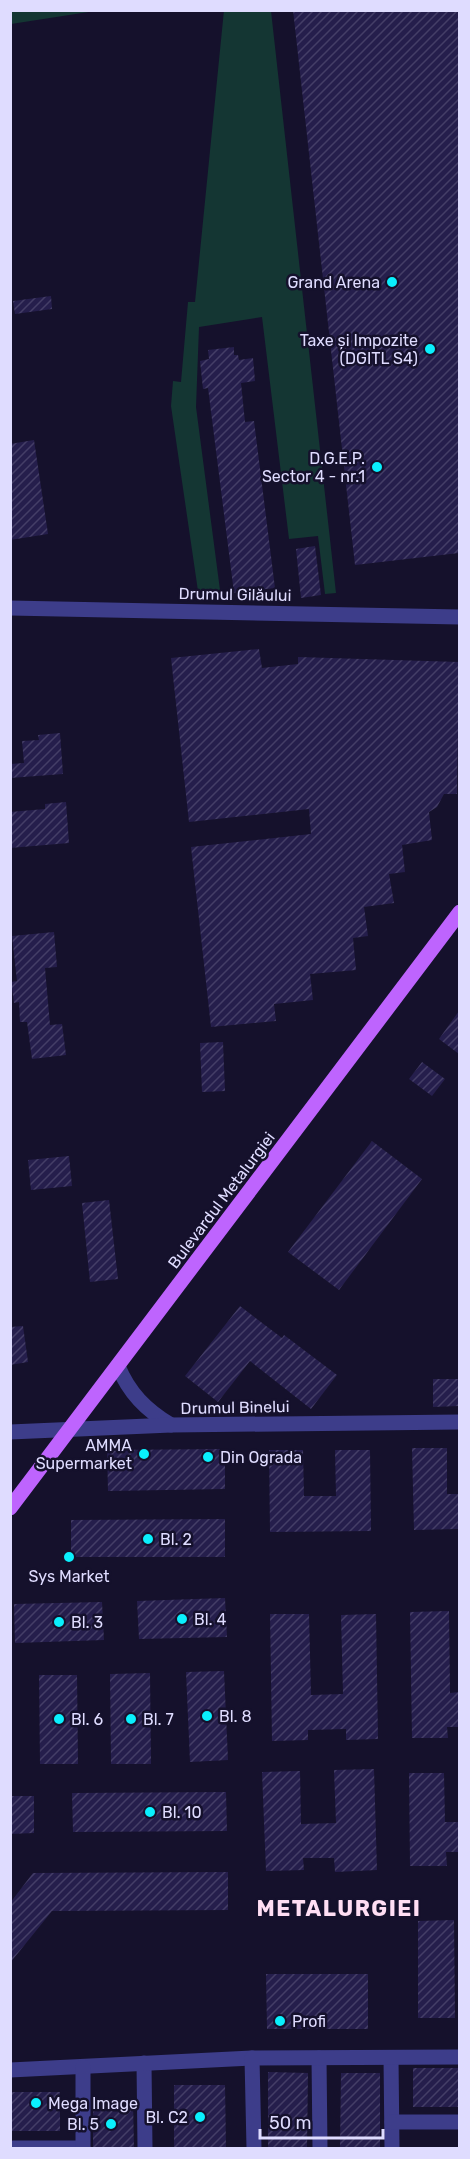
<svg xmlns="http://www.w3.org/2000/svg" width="470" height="2159" viewBox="0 0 470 2159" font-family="Rubik,sans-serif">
	<defs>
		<pattern id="building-hatch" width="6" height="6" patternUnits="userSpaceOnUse" patternTransform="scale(1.5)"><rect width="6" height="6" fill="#251e4c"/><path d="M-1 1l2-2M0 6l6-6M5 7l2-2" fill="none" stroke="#443e67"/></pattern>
	</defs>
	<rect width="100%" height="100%" fill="#15112c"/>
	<g fill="#143633">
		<polygon points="11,10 95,10 95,11 11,24"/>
		<polygon points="224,10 271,11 336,593 325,594 318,536 289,539 262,317 199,327 196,407 220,590 198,591 171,406 173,381 181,382 188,302 195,302"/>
	</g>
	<g fill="url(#building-hatch)">
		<polygon points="293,10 459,10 459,553 355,565"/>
		<polygon points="51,296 52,309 15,314 13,301"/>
		<polygon points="234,347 234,355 238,355 239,360 253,358 255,381 241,383 245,422 254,421 275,588 234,593 208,388 203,389 200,361 209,359 208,350"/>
		<polygon points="34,440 48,534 10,540 10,444"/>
		<polygon points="315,546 321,595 301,598 296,549"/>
		<polygon points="259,649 262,668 298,664 298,657 459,662 457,794 444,794 437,807 429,812 432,840 402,845 405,872 389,874 394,903 364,907 368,936 353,938 356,970 310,974 313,1000 274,1004 276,1021 211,1027 191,847 311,834 309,809 189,822 171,658"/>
		<polygon points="60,733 63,774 10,778 10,764 24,763 22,741 39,740 38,735"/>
		<polygon points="66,802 69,843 10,848 10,812 45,809 45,804"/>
		<polygon points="54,932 57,967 45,968 50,1025 62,1024 66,1055 32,1059 27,1022 20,1022 19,1002 14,1003 11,982 17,981 12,936"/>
		<polygon points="459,1011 459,1054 439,1039"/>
		<polygon points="223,1042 225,1091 202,1092 200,1043"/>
		<polygon points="422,1062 445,1079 432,1096 409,1079"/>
		<polygon points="372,1141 422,1179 339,1290 288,1252"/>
		<polygon points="69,1156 72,1186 31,1190 28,1160"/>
		<polygon points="109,1200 118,1279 90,1282 82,1203"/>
		<polygon points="240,1306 282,1338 284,1335 337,1375 311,1409 250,1361 218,1402 185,1376"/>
		<polygon points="23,1326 28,1362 10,1365 10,1327"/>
		<polygon points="433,1379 459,1379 459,1406 433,1407"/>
		<polygon points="412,1448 447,1448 447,1494 459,1494 459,1529 414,1530"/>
		<polygon points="225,1449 225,1489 108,1491 107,1450"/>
		<polygon points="269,1450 303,1450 304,1496 336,1496 335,1450 370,1450 371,1531 270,1532"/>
		<polygon points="225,1519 225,1557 71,1557 71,1520"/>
		<polygon points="225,1598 227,1637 139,1639 137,1601"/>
		<polygon points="102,1602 104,1640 15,1643 14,1604"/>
		<polygon points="449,1611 450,1693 459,1692 459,1727 447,1727 448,1738 412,1738 410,1612"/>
		<polygon points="270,1614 309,1614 311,1695 343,1694 341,1615 376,1614 378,1739 346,1740 346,1729 308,1730 308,1740 272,1741"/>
		<polygon points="224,1671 228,1760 190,1762 186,1672"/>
		<polygon points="150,1673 151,1764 111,1764 110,1674"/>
		<polygon points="39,1675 77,1675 78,1764 40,1764"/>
		<polygon points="374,1769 377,1870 335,1872 334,1858 303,1858 304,1870 266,1871 262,1772 300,1771 301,1824 336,1823 334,1770"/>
		<polygon points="409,1773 444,1773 445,1822 459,1822 459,1852 446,1852 447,1866 410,1866"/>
		<polygon points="226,1792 227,1831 73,1832 72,1793"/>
		<polygon points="10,1796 34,1796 34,1833 10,1834"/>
		<polygon points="228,1872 228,1910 52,1911 10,1963 10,1903 33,1873"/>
		<polygon points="454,1920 455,2018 418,2018 418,1921"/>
		<polygon points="266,1974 368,1974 368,2029 267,2029"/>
		<rect x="413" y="2068" width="46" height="39"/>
		<polygon points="268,2072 308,2073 307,2148 268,2148"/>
		<polygon points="341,2073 380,2073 380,2148 340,2148"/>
		<polygon points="174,2085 225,2085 226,2148 174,2148"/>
		<rect x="10" y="2092" width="50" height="39"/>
		<polygon points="93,2100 133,2100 134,2148 93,2148"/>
	</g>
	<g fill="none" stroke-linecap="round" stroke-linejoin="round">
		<g stroke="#3d3d8a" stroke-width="15">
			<polyline points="10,608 460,617"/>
			<path d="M118,1366C129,1393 146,1410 171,1425"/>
			<polyline points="10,1432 171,1425 460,1422"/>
			<polyline points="319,2058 320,2148"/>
			<polyline points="391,2058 392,2148"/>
			<polyline points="144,2063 145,2148"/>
			<polyline points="10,2070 252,2058"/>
			<polyline points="392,2122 460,2122"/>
			<polyline points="13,2148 83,2148"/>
			<polyline points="83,2148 83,2067"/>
			<polyline points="254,2148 252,2058 460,2057"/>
		</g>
		<polyline stroke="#be64fe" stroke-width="15" points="10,1508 460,912"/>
	</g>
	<g fill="#0aeffd" stroke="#15112c" stroke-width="2">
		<circle cx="392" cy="282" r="6"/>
		<circle cx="430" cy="349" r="6"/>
		<circle cx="377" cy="467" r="6"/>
		<circle cx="144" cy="1454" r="6"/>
		<circle cx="208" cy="1457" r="6"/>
		<circle cx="148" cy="1539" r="6"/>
		<circle cx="69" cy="1557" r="6"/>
		<circle cx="182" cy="1619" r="6"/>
		<circle cx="59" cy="1622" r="6"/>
		<circle cx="207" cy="1716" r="6"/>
		<circle cx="59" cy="1719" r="6"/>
		<circle cx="131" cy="1719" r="6"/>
		<circle cx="150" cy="1812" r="6"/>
		<circle cx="280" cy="2021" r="6"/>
		<circle cx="36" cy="2103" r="6"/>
		<circle cx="200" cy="2117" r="6"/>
		<circle cx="111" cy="2124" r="6"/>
	</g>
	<g text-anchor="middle" stroke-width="5" stroke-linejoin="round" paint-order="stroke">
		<g font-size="16" fill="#dfdcff" stroke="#15112c" text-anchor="start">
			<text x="380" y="288" text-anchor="end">Grand Arena</text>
			<text x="418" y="346" text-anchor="end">Taxe și Impozite<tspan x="418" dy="18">(DGITL S4)</tspan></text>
			<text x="365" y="464" text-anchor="end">D.G.E.P.<tspan x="365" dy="18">Sector 4 - nr.1</tspan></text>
			<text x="132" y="1451" text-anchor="end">AMMA<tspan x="132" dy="18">Supermarket</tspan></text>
			<text x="220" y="1463">Din Ograda</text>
			<text x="160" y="1545">Bl. 2</text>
			<text x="69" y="1582" text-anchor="middle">Sys Market</text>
			<text x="194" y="1625">Bl. 4</text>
			<text x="71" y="1628">Bl. 3</text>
			<text x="219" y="1722">Bl. 8</text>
			<text x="71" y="1725">Bl. 6</text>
			<text x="143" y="1725">Bl. 7</text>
			<text x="162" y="1818">Bl. 10</text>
			<text x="292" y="2027">Profi</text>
			<text x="48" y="2109">Mega Image</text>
			<text x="188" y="2123" text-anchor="end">Bl. C2</text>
			<text x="99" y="2130" text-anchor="end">Bl. 5</text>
		</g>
		<g font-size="16" fill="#dfdcff" stroke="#15112c">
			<text transform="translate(235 594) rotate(1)" y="6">Drumul Gilăului</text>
			<text transform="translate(221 1200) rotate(-53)" y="6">Bulevardul Metalurgiei</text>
			<text transform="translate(235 1407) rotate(-1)" y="6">Drumul Binelui</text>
		</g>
		<g font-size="22" font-weight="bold" letter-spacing="1.5" fill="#ffdef4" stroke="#15112c">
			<text x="339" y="1916">METALURGIEI</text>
		</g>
	</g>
	<rect width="470" height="2159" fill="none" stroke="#dfdcff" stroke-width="24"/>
	<path d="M260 2129v9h123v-9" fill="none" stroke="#dfdcff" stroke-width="3"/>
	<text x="269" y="2129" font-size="18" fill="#dfdcff" stroke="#15112c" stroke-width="4.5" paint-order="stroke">50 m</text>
</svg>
